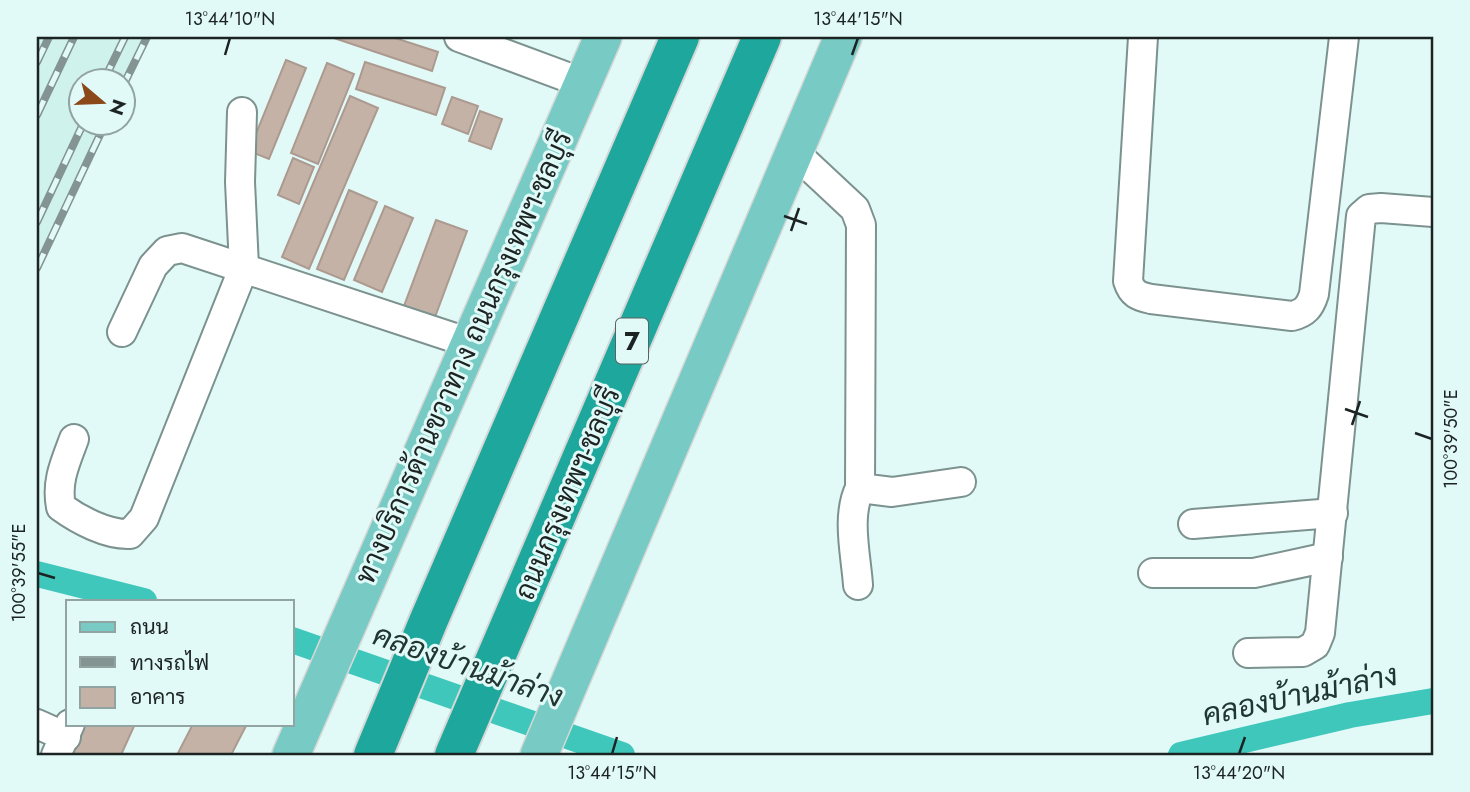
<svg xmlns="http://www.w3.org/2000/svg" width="1470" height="792" viewBox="0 0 1470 792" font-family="Jost,Sarabun,sans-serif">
	<rect width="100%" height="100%" fill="#e2faf7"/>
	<polygon fill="#d0f2ed" points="37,37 151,37 123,96 122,80 80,80 80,122 110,123 37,274"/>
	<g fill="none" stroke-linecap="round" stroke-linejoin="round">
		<g stroke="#40c7bb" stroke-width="26">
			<polyline points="37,574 144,601"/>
			<polyline points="292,640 622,755"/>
			<polyline points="1181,755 1350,715 1433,701"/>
		</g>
	</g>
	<g fill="#c4b2a7" stroke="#ac9a90" stroke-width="2">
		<polygon points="331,37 392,37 438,52 432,71"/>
		<polygon points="286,60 306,68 269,159 249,151"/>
		<polygon points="365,62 445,88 436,115 356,89"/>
		<polygon points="327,63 354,74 318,164 291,153"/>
		<polygon points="350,96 378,108 309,269 282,257"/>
		<polygon points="452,97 478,106 468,134 442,124"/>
		<polygon points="480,111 502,119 491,149 469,141"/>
		<polygon points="293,158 314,167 299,204 278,195"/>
		<polygon points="349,190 377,202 344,280 317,269"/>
		<polygon points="385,206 413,218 382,292 354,280"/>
		<polygon points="436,220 467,231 435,317 404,306"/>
		<polygon points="84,724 135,724 121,755 70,755"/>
		<polygon points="193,724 247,724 231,755 177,755"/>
	</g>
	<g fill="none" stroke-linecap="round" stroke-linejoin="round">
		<defs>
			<g id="minor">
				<polyline points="459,37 583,83"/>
				<path d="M1143,37L1128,281C1132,294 1138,296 1151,299L1292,316C1305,313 1310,307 1314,294L1344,37"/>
				<polyline points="794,152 855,209 861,225 860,488 892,492 961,482"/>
				<polyline points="122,332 153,266 167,251 182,248 470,343"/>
				<path d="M74,439C65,463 56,482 61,507C79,520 107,535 130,534L144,518L244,267L240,182L242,112"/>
				<polyline points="1193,524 1333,513"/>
				<polyline points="1153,573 1254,573 1328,557"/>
				<path d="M858,585C856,555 846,516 860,488"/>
				<polyline points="1248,653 1303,652 1315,645 1320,633 1361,216 1369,209 1381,208 1433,212"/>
				<polyline points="37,724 66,737"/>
				<polyline points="56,755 70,724"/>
			</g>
			<g id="major">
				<polyline points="291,755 603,37"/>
				<polyline points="539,755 843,37"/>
			</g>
			<g id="highway">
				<polyline points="373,755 428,622 680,37"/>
				<polyline points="454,755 762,37"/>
			</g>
		</defs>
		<use href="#minor" stroke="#7c928f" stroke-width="32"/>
		<use href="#major" stroke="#d6d8d7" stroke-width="40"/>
		<use href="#highway" stroke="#d6d8d7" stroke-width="42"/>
		<use href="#minor" stroke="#fff" stroke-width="28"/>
		<use href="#major" stroke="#78cbc4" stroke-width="37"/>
		<use href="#highway" stroke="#1ea89d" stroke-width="38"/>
		<defs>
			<g id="rail">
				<polyline points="37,62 49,37"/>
				<polyline points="104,80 125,37"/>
				<polyline points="122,88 147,37"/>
				<polyline points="37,115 74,37"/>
				<polyline points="37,222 84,122"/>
				<polyline points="37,268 106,122"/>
			</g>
		</defs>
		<use href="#rail" stroke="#839492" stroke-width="8"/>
		<use href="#rail" stroke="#e2faf7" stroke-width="5" stroke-dasharray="16" stroke-linecap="butt"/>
	</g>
	<path fill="none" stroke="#1b2423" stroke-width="2.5" d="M225,55L230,38M852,55L858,38M784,216L807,224M791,231L799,208M1345,409L1368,417M1352,425L1360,401M1415,433L1432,439M38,573L55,578M612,754L617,737M1239,754L1245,737"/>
	<g text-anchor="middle" stroke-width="6" stroke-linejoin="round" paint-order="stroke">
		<rect fill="#e2faf7" stroke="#576463" stroke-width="2" x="616" y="318.5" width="32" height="45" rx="5"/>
		<g font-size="26" font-weight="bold" fill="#1b2423">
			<text x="632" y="350">7</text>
		</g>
		<g font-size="28" fill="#1b2423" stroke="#e2faf7">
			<text transform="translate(463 357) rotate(-66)" y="10">ทางบริการด้านขวาทาง ถนนกรุงเทพฯ-ชลบุรี</text>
			<text transform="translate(567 493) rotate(-67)" y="10">ถนนกรุงเทพฯ-ชลบุรี</text>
		</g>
		<g font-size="30" font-style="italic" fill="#203633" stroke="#e2faf7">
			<text transform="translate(468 666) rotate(19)" y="10">คลองบ้านม้าล่าง</text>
			<text transform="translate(1300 695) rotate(-12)" y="10">คลองบ้านม้าล่าง</text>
		</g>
	</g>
	<rect width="1470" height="792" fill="none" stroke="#e2faf7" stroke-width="77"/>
	<rect x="66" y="600" width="228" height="126" fill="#e2faf7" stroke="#92a4a2" stroke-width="2"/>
	<rect x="80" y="622" width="35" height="10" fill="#78cbc4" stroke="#92a4a2" stroke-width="2"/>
	<text x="130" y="634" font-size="21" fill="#1b2423">ถนน</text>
	<rect x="80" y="657" width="35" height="10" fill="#839492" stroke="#92a4a2" stroke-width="2"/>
	<text x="130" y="670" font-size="21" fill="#1b2423">ทางรถไฟ</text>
	<rect x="80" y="687" width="35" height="21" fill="#c4b2a7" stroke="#92a4a2" stroke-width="2"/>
	<text x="130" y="704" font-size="21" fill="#1b2423">อาคาร</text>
	<g transform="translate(102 102) rotate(109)"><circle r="33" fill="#e2faf7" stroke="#92a4a2" stroke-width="2"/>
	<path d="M0-5L12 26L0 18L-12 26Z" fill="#8b4819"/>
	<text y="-10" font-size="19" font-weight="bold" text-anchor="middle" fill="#1b2423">N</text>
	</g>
	<rect x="38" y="38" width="1394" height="716" fill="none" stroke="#1b2423" stroke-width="2.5"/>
	<g font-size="18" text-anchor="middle" fill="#1b2423">
		<text x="230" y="25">13°44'10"N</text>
		<text x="858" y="25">13°44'15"N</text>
		<text transform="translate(1451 439) rotate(-90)" y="6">100°39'50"E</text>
		<text transform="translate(19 573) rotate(-90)" y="6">100°39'55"E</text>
		<text x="612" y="779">13°44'15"N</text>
		<text x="1239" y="779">13°44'20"N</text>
	</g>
</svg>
